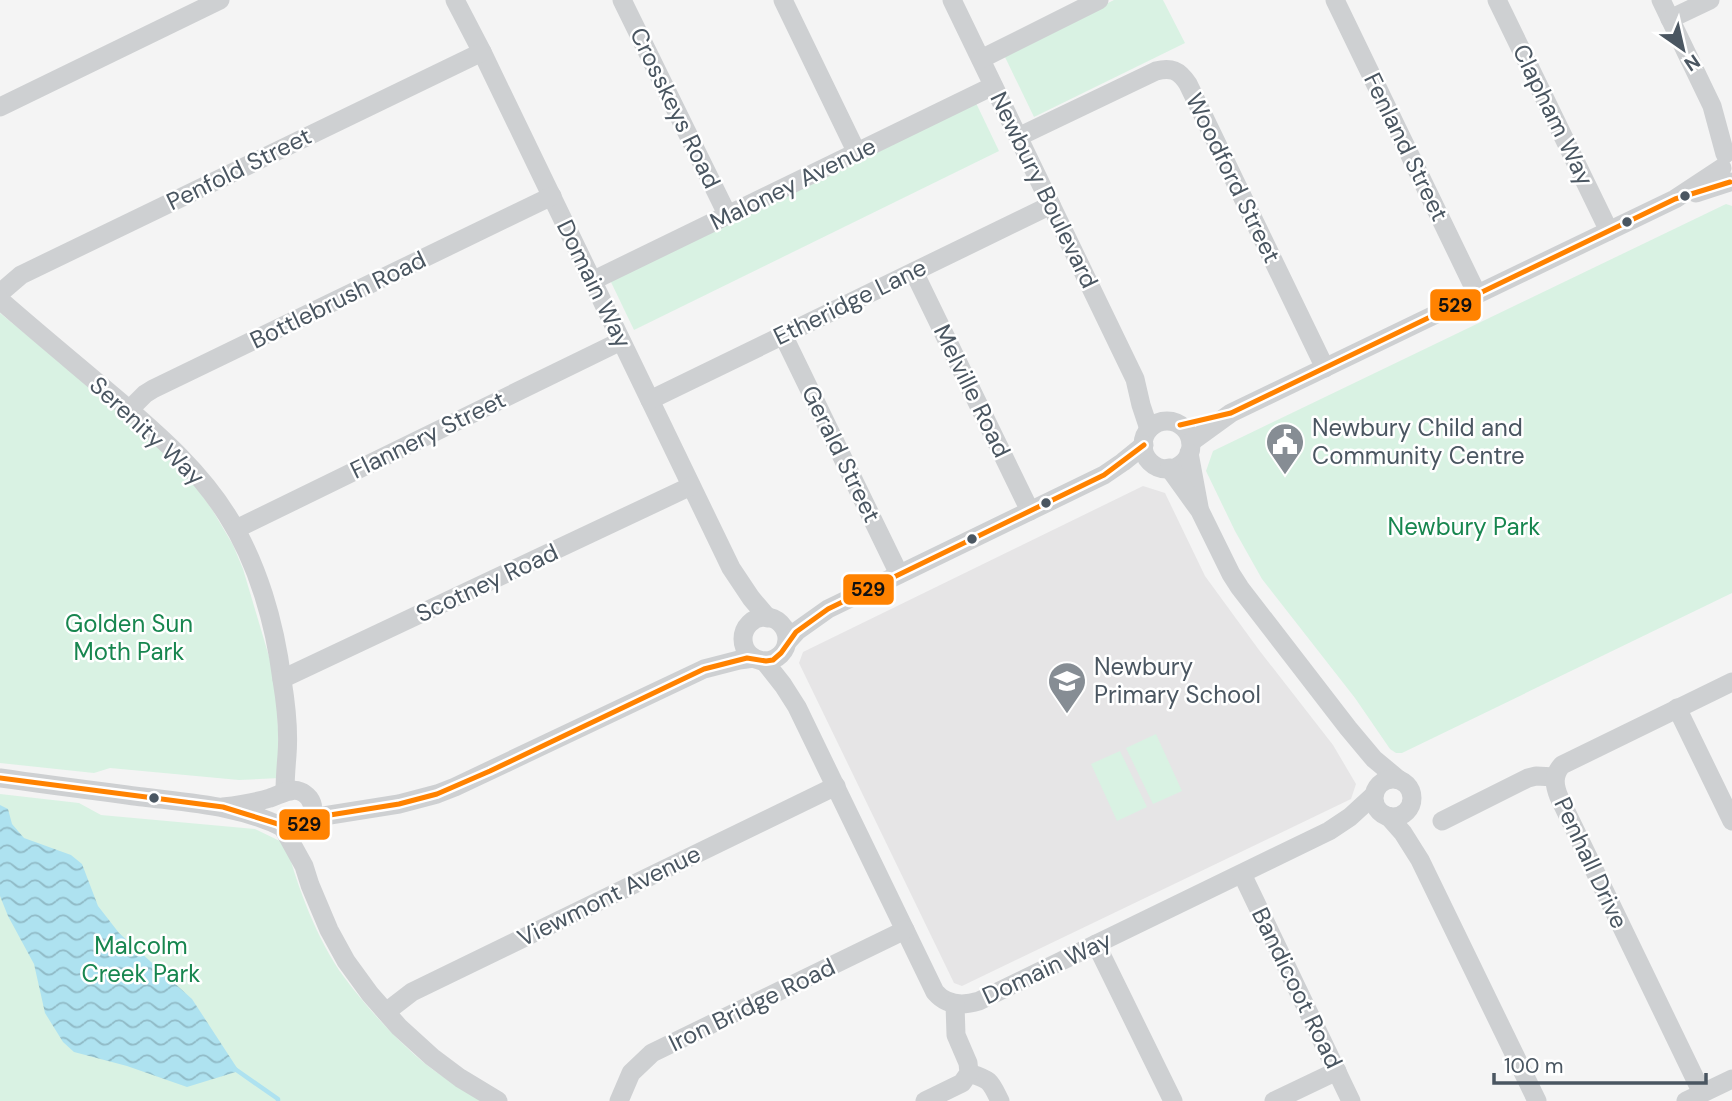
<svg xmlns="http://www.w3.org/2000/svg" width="1732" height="1101" viewBox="0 0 1732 1101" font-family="'DM Sans',sans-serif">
	<defs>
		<pattern id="water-waves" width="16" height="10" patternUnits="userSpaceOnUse" patternTransform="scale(1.75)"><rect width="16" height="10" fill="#aee2f0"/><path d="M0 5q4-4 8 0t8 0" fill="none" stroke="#90bac6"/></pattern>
	</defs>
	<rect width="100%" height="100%" fill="#f4f4f4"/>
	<polygon fill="#e6e5e6" points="1143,486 1165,493 1205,576 1259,650 1333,745 1356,784 1351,799 962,986 954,983 799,663 803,652"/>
	<g fill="#d9f2e3">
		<polygon points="1114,0 1163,0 1185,43 1034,117 1004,55"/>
		<polygon points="976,103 999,151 634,330 610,280"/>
		<polygon points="1726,204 1732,206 1732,593 1402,753 1396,753 1390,749 1355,698 1262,579 1235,531 1206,471 1213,451"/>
		<polygon points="0,313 149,436 195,485 213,511 233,545 243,569 276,680 280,778 239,780 110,768 94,773 0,763"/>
		<polygon points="1156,734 1182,791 1153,804 1126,748"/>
		<polygon points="1120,751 1147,807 1117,821 1091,764"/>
		<path d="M0,794L79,803L101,815L255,829L286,844C298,888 317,940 344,977C365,1005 390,1033 416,1056C436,1074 460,1087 483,1101H0Z"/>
	</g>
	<polygon fill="url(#water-waves)" points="0,805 8,809 12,824 24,838 71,855 82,864 98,906 119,933 192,999 239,1071 187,1087 127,1066 74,1052 63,1042 45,1013 34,964 8,916 0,896"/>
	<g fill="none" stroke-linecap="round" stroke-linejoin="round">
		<polyline stroke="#aee2f0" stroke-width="4.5" points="235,1069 278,1099 278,1101"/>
		<g stroke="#ced0d2" stroke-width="19">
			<polyline points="455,0 482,52 731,568 751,598 768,618"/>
			<polyline points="622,0 728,216"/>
			<polyline points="783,0 857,153"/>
			<polyline points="952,0 1135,379 1141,405 1149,429"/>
			<polyline points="1335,0 1477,294"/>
			<polyline points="1497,0 1609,231"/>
			<polyline points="1661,0 1712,106 1725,154"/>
			<polyline points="1670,19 1710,0"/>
			<polyline points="981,59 1099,0"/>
			<polyline points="0,107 220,0"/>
			<path d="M1018,137L1156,71C1171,67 1179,70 1188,84L1325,368"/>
			<polyline points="1696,193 1730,182"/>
			<polyline points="914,272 1030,511"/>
			<polyline points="592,281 993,86"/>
			<polyline points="0,293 21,275 482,52"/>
			<path d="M0,300C41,336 84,371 126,407C163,439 200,472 227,515C258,563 275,624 282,680C286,704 289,730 287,755C286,767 285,779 285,792"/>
			<polyline points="783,335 899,574"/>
			<polyline points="650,400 1051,205"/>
			<polyline points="129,410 145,394 153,389 552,196"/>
			<circle cx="1167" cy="445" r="24"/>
			<polyline points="1191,442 1231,413 1675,199 1722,168"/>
			<polyline points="1189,453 1199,507"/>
			<polyline points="1169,468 1200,511 1231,574 1240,588 1348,728 1374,759 1398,779"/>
			<polyline points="236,529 621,341"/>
			<circle cx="765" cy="639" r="22"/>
			<polyline points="787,642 797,631 828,609 1104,475 1123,462 1144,445"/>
			<path d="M764,661L783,685L797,707L935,992C947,1006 963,1006 979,1001L1329,831L1350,817L1374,795"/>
			<polyline points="282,679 691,486"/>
			<polyline points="1677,708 1732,821"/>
			<path d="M0,778C48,785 96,791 143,797C191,803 241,806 284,828C302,837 321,814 309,798C304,792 297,789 290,791C283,792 277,796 270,798C254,803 239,805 223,807"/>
			<circle cx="1393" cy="798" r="19"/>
			<polyline points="1388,816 1403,833 1420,860 1537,1101"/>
			<polyline points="311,818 399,804 437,794 455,787 704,669 739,660 754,658"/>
			<polyline points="1442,821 1528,778 1536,776 1555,777"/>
			<polyline points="283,828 304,866 310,885 329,930 346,961 370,994 399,1027 432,1057 460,1078 498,1101"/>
			<polyline points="1242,874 1351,1101"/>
			<polyline points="1096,944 1173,1101"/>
			<polyline points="386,1012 412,992 836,786"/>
			<path d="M969,1073C991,1080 990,1081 1000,1101"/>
			<path d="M1702,1093L1559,797C1554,785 1553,775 1562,765L1732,682"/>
			<polyline points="619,1101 631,1073 652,1053 905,930"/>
			<polyline points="925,1101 962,1083 969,1073 968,1063 956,1035 955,1004"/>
			<polyline points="1274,1101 1337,1071"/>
			<polyline points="1686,1101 1732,1079"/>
		</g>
		<defs>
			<g id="bus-1">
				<polyline points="1180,425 1231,413 1675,199 1730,182"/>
				<polyline points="0,778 223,807 278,824 289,830 301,828 311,818 399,804 437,794 490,771 704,669 747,658 766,661 773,660 781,653 796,632 828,609 1104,475 1144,445"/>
			</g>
		</defs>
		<use href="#bus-1" stroke="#fff" stroke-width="10"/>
		<use href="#bus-1" stroke="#ff8200" stroke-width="5"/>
	</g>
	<defs>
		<symbol id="civic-pin" viewBox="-11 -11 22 30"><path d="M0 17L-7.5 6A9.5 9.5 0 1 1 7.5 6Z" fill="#868d94" stroke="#fff"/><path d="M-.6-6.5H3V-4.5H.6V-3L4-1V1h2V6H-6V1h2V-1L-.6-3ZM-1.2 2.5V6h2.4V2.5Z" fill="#fff"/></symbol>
		<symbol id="school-pin" viewBox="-11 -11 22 30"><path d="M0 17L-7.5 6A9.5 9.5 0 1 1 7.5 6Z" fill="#868d94" stroke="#fff"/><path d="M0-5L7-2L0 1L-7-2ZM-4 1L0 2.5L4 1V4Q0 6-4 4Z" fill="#fff"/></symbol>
	</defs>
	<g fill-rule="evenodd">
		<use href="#civic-pin" x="1263" y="420" width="44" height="60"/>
		<use href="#school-pin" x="1045" y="659" width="44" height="60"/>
	</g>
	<g fill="#4a5661" stroke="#fff" stroke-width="2.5">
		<circle cx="1685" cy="196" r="6"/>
		<circle cx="1627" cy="222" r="6"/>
		<circle cx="1046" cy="503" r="6"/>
		<circle cx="972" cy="539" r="6"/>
		<circle cx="154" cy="798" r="6"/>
	</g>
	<g text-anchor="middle" stroke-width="5" stroke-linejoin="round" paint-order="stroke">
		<g font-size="24" fill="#4a5661" stroke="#fff">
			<text transform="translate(675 108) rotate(64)" y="8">Crosskeys Road</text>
			<text transform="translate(1553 115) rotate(64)" y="8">Clapham Way</text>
			<text transform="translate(1406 147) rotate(64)" y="8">Fenland Street</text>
			<text transform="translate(239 169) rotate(-26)" y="8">Penfold Street</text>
			<text transform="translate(1233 178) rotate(64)" y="8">Woodford Street</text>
			<text transform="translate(793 184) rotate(-26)" y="8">Maloney Avenue</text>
			<text transform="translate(1044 190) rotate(64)" y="8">Newbury Boulevard</text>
			<text transform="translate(594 284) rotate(64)" y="8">Domain Way</text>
			<text transform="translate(338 300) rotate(-26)" y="8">Bottlebrush Road</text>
			<text transform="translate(850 302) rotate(-26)" y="8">Etheridge Lane</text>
			<text transform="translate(972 391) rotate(64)" y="8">Melville Road</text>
			<text transform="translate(147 431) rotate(43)" y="8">Serenity Way</text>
			<text transform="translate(428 435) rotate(-26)" y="8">Flannery Street</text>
			<text transform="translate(841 454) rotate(64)" y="8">Gerald Street</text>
			<text transform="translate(487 583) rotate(-25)" y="8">Scotney Road</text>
			<text transform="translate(1591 863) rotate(65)" y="8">Penhall Drive</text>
			<text transform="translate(609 896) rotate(-26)" y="8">Viewmont Avenue</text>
			<text transform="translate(1047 968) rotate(-25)" y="8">Domain Way</text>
			<text transform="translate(1297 988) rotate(64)" y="8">Bandicoot Road</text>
			<text transform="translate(752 1005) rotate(-26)" y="8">Iron Bridge Road</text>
		</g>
		<g font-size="24" fill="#4a5661" stroke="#fff" text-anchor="start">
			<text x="1312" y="436">Newbury Child and<tspan x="1312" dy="28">Community Centre</tspan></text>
			<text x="1094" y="675">Newbury<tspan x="1094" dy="28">Primary School</tspan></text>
		</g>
		<g font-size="24" fill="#17864f" stroke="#fff">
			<text x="1464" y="535">Newbury Park</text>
			<text x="129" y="632">Golden Sun<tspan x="129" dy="28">Moth Park</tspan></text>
			<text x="141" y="954">Malcolm<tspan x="141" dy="28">Creek Park</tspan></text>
		</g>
	</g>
	<g stroke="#fff" stroke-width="2.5">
		<rect x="1429" y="288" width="53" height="34" rx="7" fill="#ff8200"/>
		<rect x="842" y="573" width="53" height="33" rx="7" fill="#ff8200"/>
		<rect x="278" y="808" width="53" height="33" rx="7" fill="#ff8200"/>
	</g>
	<g font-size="19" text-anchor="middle" font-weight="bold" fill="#111">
		<text x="1455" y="312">529</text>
		<text x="868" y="596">529</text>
		<text x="304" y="831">529</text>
	</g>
	<g transform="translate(1683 49) rotate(146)" stroke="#ffffff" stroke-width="5" paint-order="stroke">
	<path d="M0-5L12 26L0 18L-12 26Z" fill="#4a5661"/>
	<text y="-10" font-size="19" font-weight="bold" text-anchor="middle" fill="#4a5661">N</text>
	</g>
	<path d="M1494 1073v10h212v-10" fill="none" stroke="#4a5661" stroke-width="3.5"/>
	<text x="1504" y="1073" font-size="21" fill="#4a5661" stroke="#ffffff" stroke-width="5" paint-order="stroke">100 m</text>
</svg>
